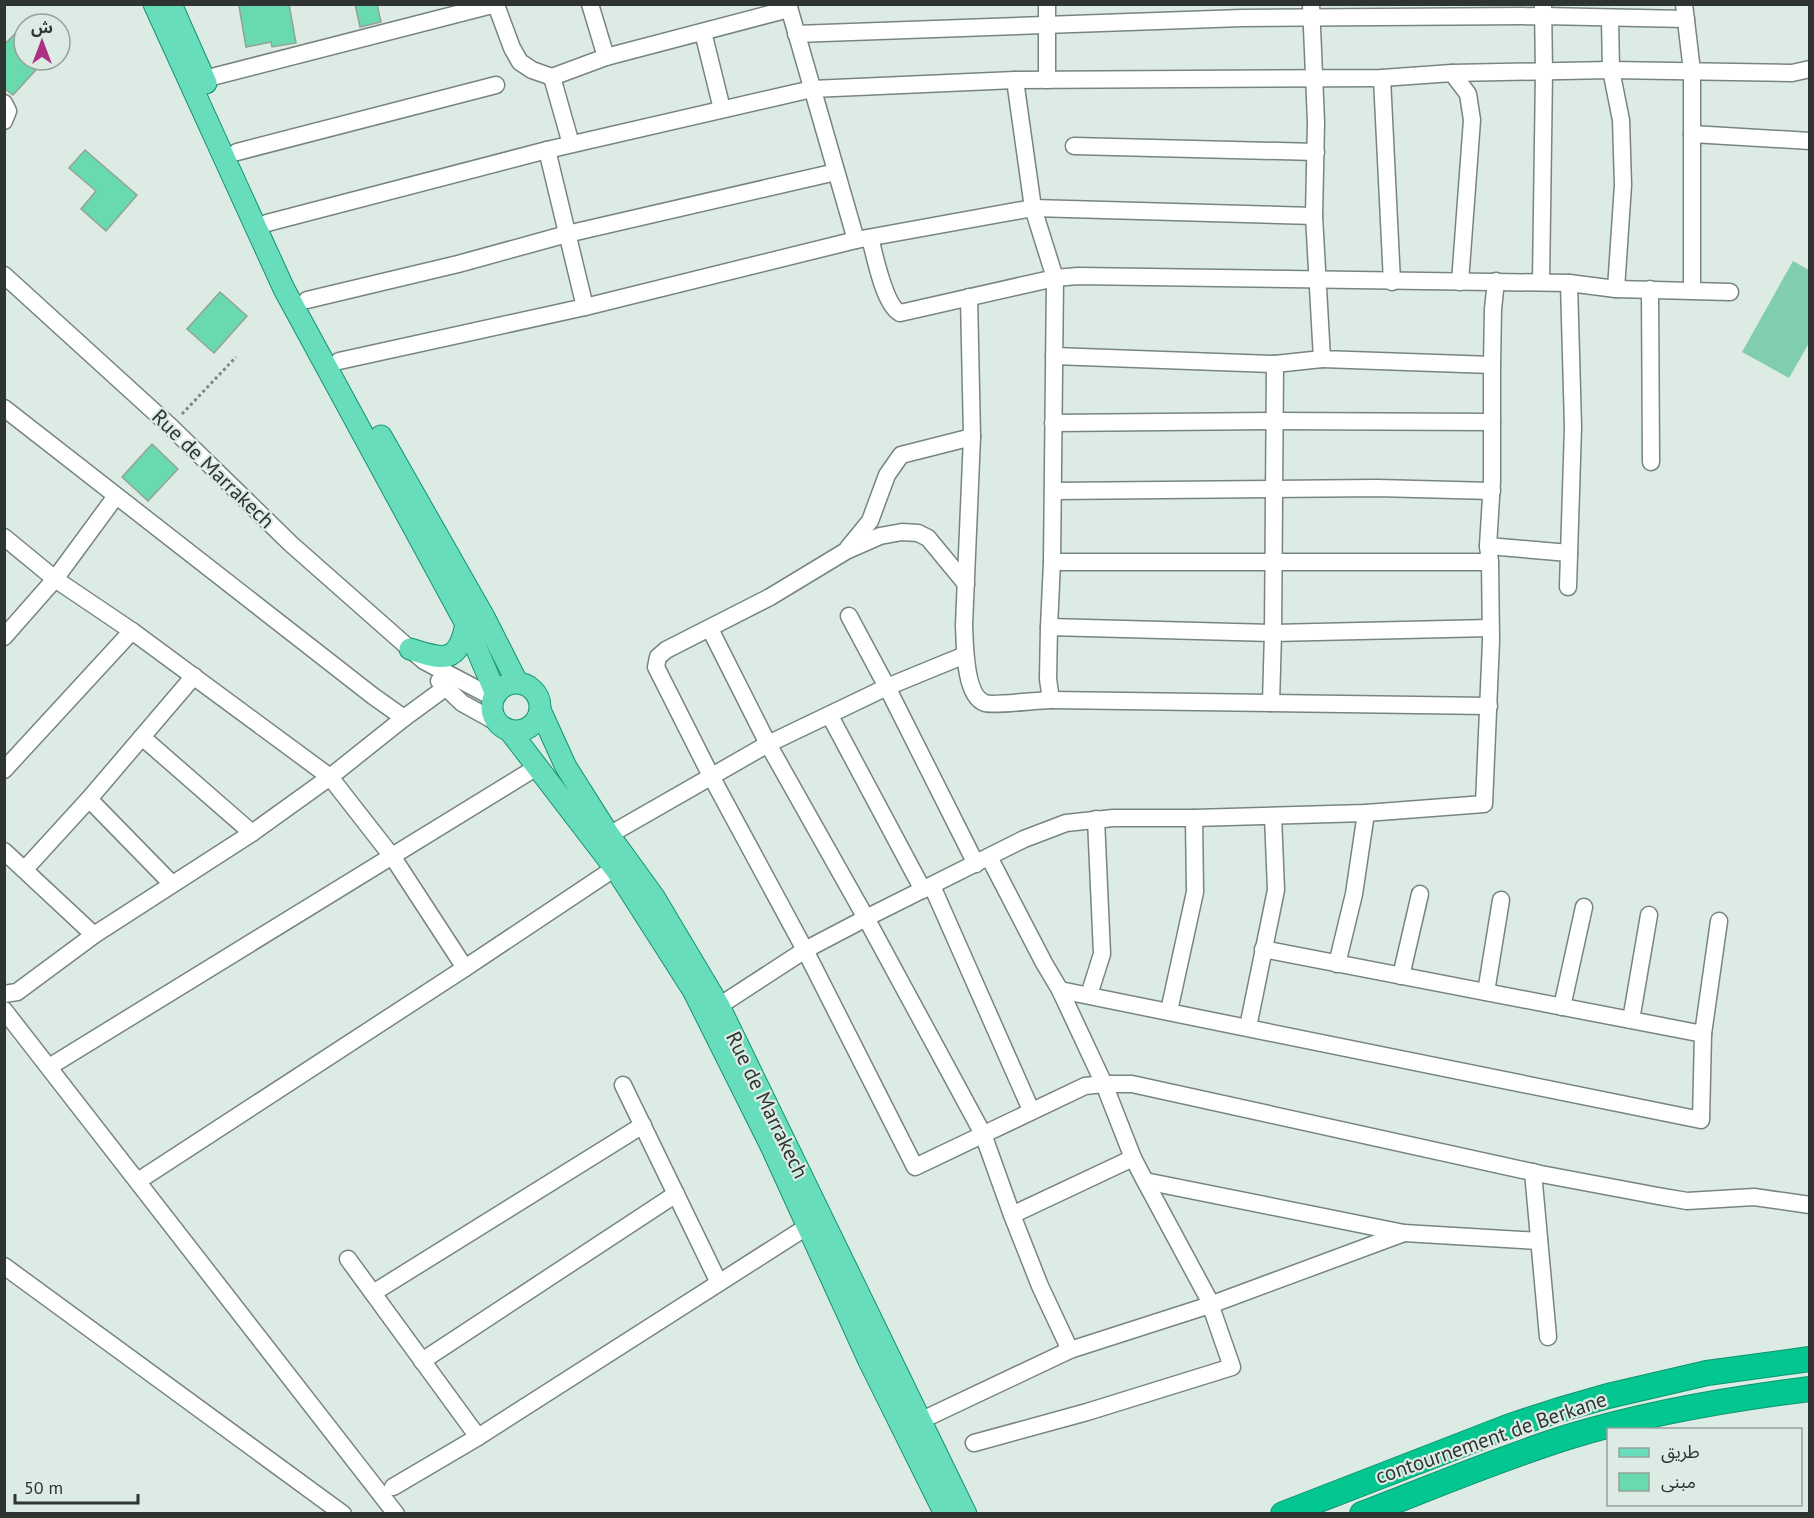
<svg xmlns="http://www.w3.org/2000/svg" width="1814" height="1518" viewBox="0 0 1814 1518" font-family="'PT Sans','Noto Sans Arabic',sans-serif">
	<rect width="100%" height="100%" fill="#dcece4"/>
	<polygon fill="#80cead" points="1793,261 1809,270 1809,343 1789,378 1742,352"/>
	<g fill="#69daad" stroke="#93a29b" stroke-width="1.5">
		<polygon points="246,4 289,4 296,43 272,47 271,42 246,47 239,6"/>
		<polygon points="355,4 377,4 381,22 360,27"/>
		<polygon points="24,24 24,60 45,60 13,95 4,88 4,45"/>
		<polygon points="85,150 137,195 106,231 81,209 96,191 69,168"/>
		<polygon points="220,292 247,316 214,353 187,329"/>
		<polygon points="152,444 178,469 148,501 122,477"/>
	</g>
	<g fill="none" stroke-linecap="round" stroke-linejoin="round">
		<defs>
			<g id="minor">
				<polyline points="590,4 606,57"/>
				<polyline points="788,4 856,240"/>
				<polyline points="1311,4 1316,122 1314,216 1322,359 1492,365"/>
				<polyline points="1684,4 1692,71 1692,290"/>
				<polyline points="496,5 512,48 520,62 532,70 552,77 606,57 789,9"/>
				<polyline points="703,32 722,109"/>
				<polyline points="796,34 1242,18 1544,16 1686,19"/>
				<polyline points="1452,73 1611,70 1792,73 1810,69"/>
				<polyline points="552,77 571,144"/>
				<polyline points="1382,78 1392,282"/>
				<polyline points="204,79 496,4"/>
				<polyline points="1015,80 1033,208 1055,278 1052,562 1049,627 1048,679 1051,700"/>
				<polyline points="1047,80 1047,4"/>
				<polyline points="4,103 8,111 4,121"/>
				<polyline points="1692,134 1810,141"/>
				<polyline points="1074,146 1316,152"/>
				<polyline points="547,150 585,307"/>
				<polyline points="237,152 496,85"/>
				<polyline points="267,223 547,150 812,89 1015,80 1382,78 1452,73 1468,94 1472,120 1460,282"/>
				<path d="M870,238C875,256 884,305 900,313L1055,278L1078,276L1569,283"/>
				<polyline points="4,275 171,427 291,544 410,649 424,661 494,698"/>
				<polyline points="1541,282 1544,72 1543,4"/>
				<polyline points="1616,289 1730,292"/>
				<polyline points="1650,289 1651,462"/>
				<path d="M969,297L972,437L964,625C965,644 964,696 985,703C993,706 1039,700 1051,700L1489,706"/>
				<polyline points="307,300 458,264 567,234 836,172"/>
				<polyline points="1054,356 1275,364 1322,359"/>
				<polyline points="339,361 585,307 856,240 1033,208 1314,216"/>
				<polyline points="4,408 373,696 404,718"/>
				<polyline points="1053,423 1271,421 1492,422"/>
				<polyline points="1053,491 1377,488 1492,491"/>
				<polyline points="4,537 55,579 132,631 330,777 394,859 465,968"/>
				<polyline points="1488,546 1569,553"/>
				<polyline points="848,548 870,521 887,475 901,455 972,437"/>
				<polyline points="1052,562 1490,562"/>
				<polyline points="966,584 928,538 918,533 902,532 880,536 846,551 770,597 666,650 658,657 656,667 711,776 805,950 915,1167 1085,1086 1104,1084 1132,1084 1541,1174 1658,1196 1687,1201 1754,1197 1810,1205"/>
				<polyline points="1568,587 1573,427 1569,283 1616,289 1623,185 1621,120 1611,70 1610,19"/>
				<polyline points="849,616 887,687 976,864"/>
				<polyline points="1049,627 1273,633 1490,628"/>
				<polyline points="710,629 768,744 866,918 983,1134 1012,1215 1040,1286 1070,1350"/>
				<polyline points="4,637 55,579 116,496"/>
				<polyline points="439,681 462,703 498,723"/>
				<polyline points="1271,703 1273,633 1275,364"/>
				<polyline points="830,716 923,890"/>
				<polyline points="142,737 252,833"/>
				<polyline points="4,770 132,631"/>
				<polyline points="89,799 172,884"/>
				<polyline points="609,835 768,744 887,687 965,655"/>
				<polyline points="4,851 94,935"/>
				<polyline points="25,869 89,799 194,676"/>
				<polyline points="932,886 1031,1110"/>
				<polyline points="1263,949 1703,1034"/>
				<polyline points="1337,964 1354,894 1366,813"/>
				<polyline points="1401,976 1420,894"/>
				<polyline points="1060,990 1701,1120 1703,1034 1719,921"/>
				<polyline points="1486,992 1501,900"/>
				<polyline points="4,994 17,992 94,935 252,833 330,777 404,718 445,688"/>
				<polyline points="1089,995 1102,954 1096,819"/>
				<polyline points="719,1006 805,950 866,918 1024,839 1066,823 1113,818 1194,818 1366,813 1484,804 1491,641 1490,562 1488,546 1492,481 1492,365 1493,309 1496,281"/>
				<polyline points="1562,1007 1584,907"/>
				<polyline points="4,1010 396,1514"/>
				<polyline points="1169,1011 1195,892 1194,818"/>
				<polyline points="1631,1020 1649,915"/>
				<polyline points="1248,1027 1276,890 1273,816"/>
				<polyline points="49,1067 537,767"/>
				<polyline points="623,1085 719,1283"/>
				<polyline points="1533,1172 1548,1337"/>
				<polyline points="138,1181 465,968 615,868"/>
				<polyline points="1145,1181 1404,1233 1539,1241"/>
				<polyline points="1012,1215 1133,1158"/>
				<polyline points="348,1259 478,1437"/>
				<polyline points="4,1266 343,1514"/>
				<polyline points="373,1293 643,1125"/>
				<polyline points="422,1361 676,1194"/>
				<polyline points="922,1420 1070,1350 1210,1305 1404,1233"/>
				<polyline points="974,1443 1087,1412 1232,1367 1208,1298 1145,1181 1133,1158 1104,1084 1060,990 1044,963 989,857"/>
				<polyline points="393,1487 478,1437 808,1226"/>
			</g>
			<g id="major">
				<polyline points="154,4 284,289 466,624 496,694"/>
				<polyline points="171,4 206,83"/>
				<polyline points="381,436 484,617 517,682"/>
				<path d="M410,649C444,660 458,664 466,624"/>
				<circle cx="516" cy="707" r="24"/>
				<polyline points="541,712 566,767 609,835 654,897 719,1006 966,1514"/>
				<polyline points="509,730 617,871 693,990 771,1146 869,1361 945,1514"/>
			</g>
			<g id="highway">
				<polyline points="1283,1514 1510,1426 1559,1410 1608,1396 1707,1373 1810,1359"/>
				<path d="M1362,1514C1430,1488 1498,1459 1568,1437C1646,1413 1728,1399 1810,1389"/>
			</g>
		</defs>
		<use href="#minor" stroke="#77857e" stroke-width="19"/>
		<use href="#major" stroke="#12936f" stroke-width="23"/>
		<use href="#highway" stroke="#12936f" stroke-width="26"/>
		<polyline stroke="#7e8883" stroke-width="3" stroke-dasharray="3 3" stroke-linecap="butt" points="182,414 236,357"/>
		<use href="#minor" stroke="#fff" stroke-width="16"/>
		<use href="#major" stroke="#68ddbc" stroke-width="21"/>
		<use href="#highway" stroke="#03c690" stroke-width="24"/>
	</g>
	<g text-anchor="middle" stroke-width="4.5" stroke-linejoin="round" paint-order="stroke">
		<g font-size="21" fill="#2e3431" stroke="#dcece4">
			<text transform="translate(213 469) rotate(44)" y="7">Rue de Marrakech</text>
			<text transform="translate(767 1105) rotate(64)" y="7">Rue de Marrakech</text>
			<text transform="translate(1491 1438) rotate(-19)" y="7">contournement de Berkane</text>
		</g>
	</g>
	<rect width="1814" height="1518" fill="none" stroke="#2e3431" stroke-width="12"/>
	<rect x="1607" y="1428" width="195" height="78" fill="#dcece4" stroke="#96a29c" stroke-width="1.5"/>
	<rect x="1619" y="1448" width="30" height="9" fill="#68ddbc" stroke="#96a29c" stroke-width="1.5"/>
	<text x="1661" y="1458" font-size="18" fill="#2e3431">طريق</text>
	<rect x="1619" y="1473" width="30" height="18" fill="#69daad" stroke="#96a29c" stroke-width="1.5"/>
	<text x="1661" y="1488" font-size="18" fill="#2e3431">مبنى</text>
	<g transform="translate(42 42)"><circle r="28" fill="#dcece4" stroke="#96a29c" stroke-width="1.5"/>
	<path d="M0-4.5L10 22L0 15L-10 22Z" fill="#ad3182"/>
	<text y="-9" font-size="16" font-weight="bold" text-anchor="middle" fill="#2e3431">ش</text>
	</g>
	<path d="M15 1494v9h123v-9" fill="none" stroke="#2e3431" stroke-width="3"/>
	<text x="24" y="1494" font-size="18" fill="#2e3431" stroke="#dcece4" stroke-width="4.5" paint-order="stroke">50 m</text>
</svg>
